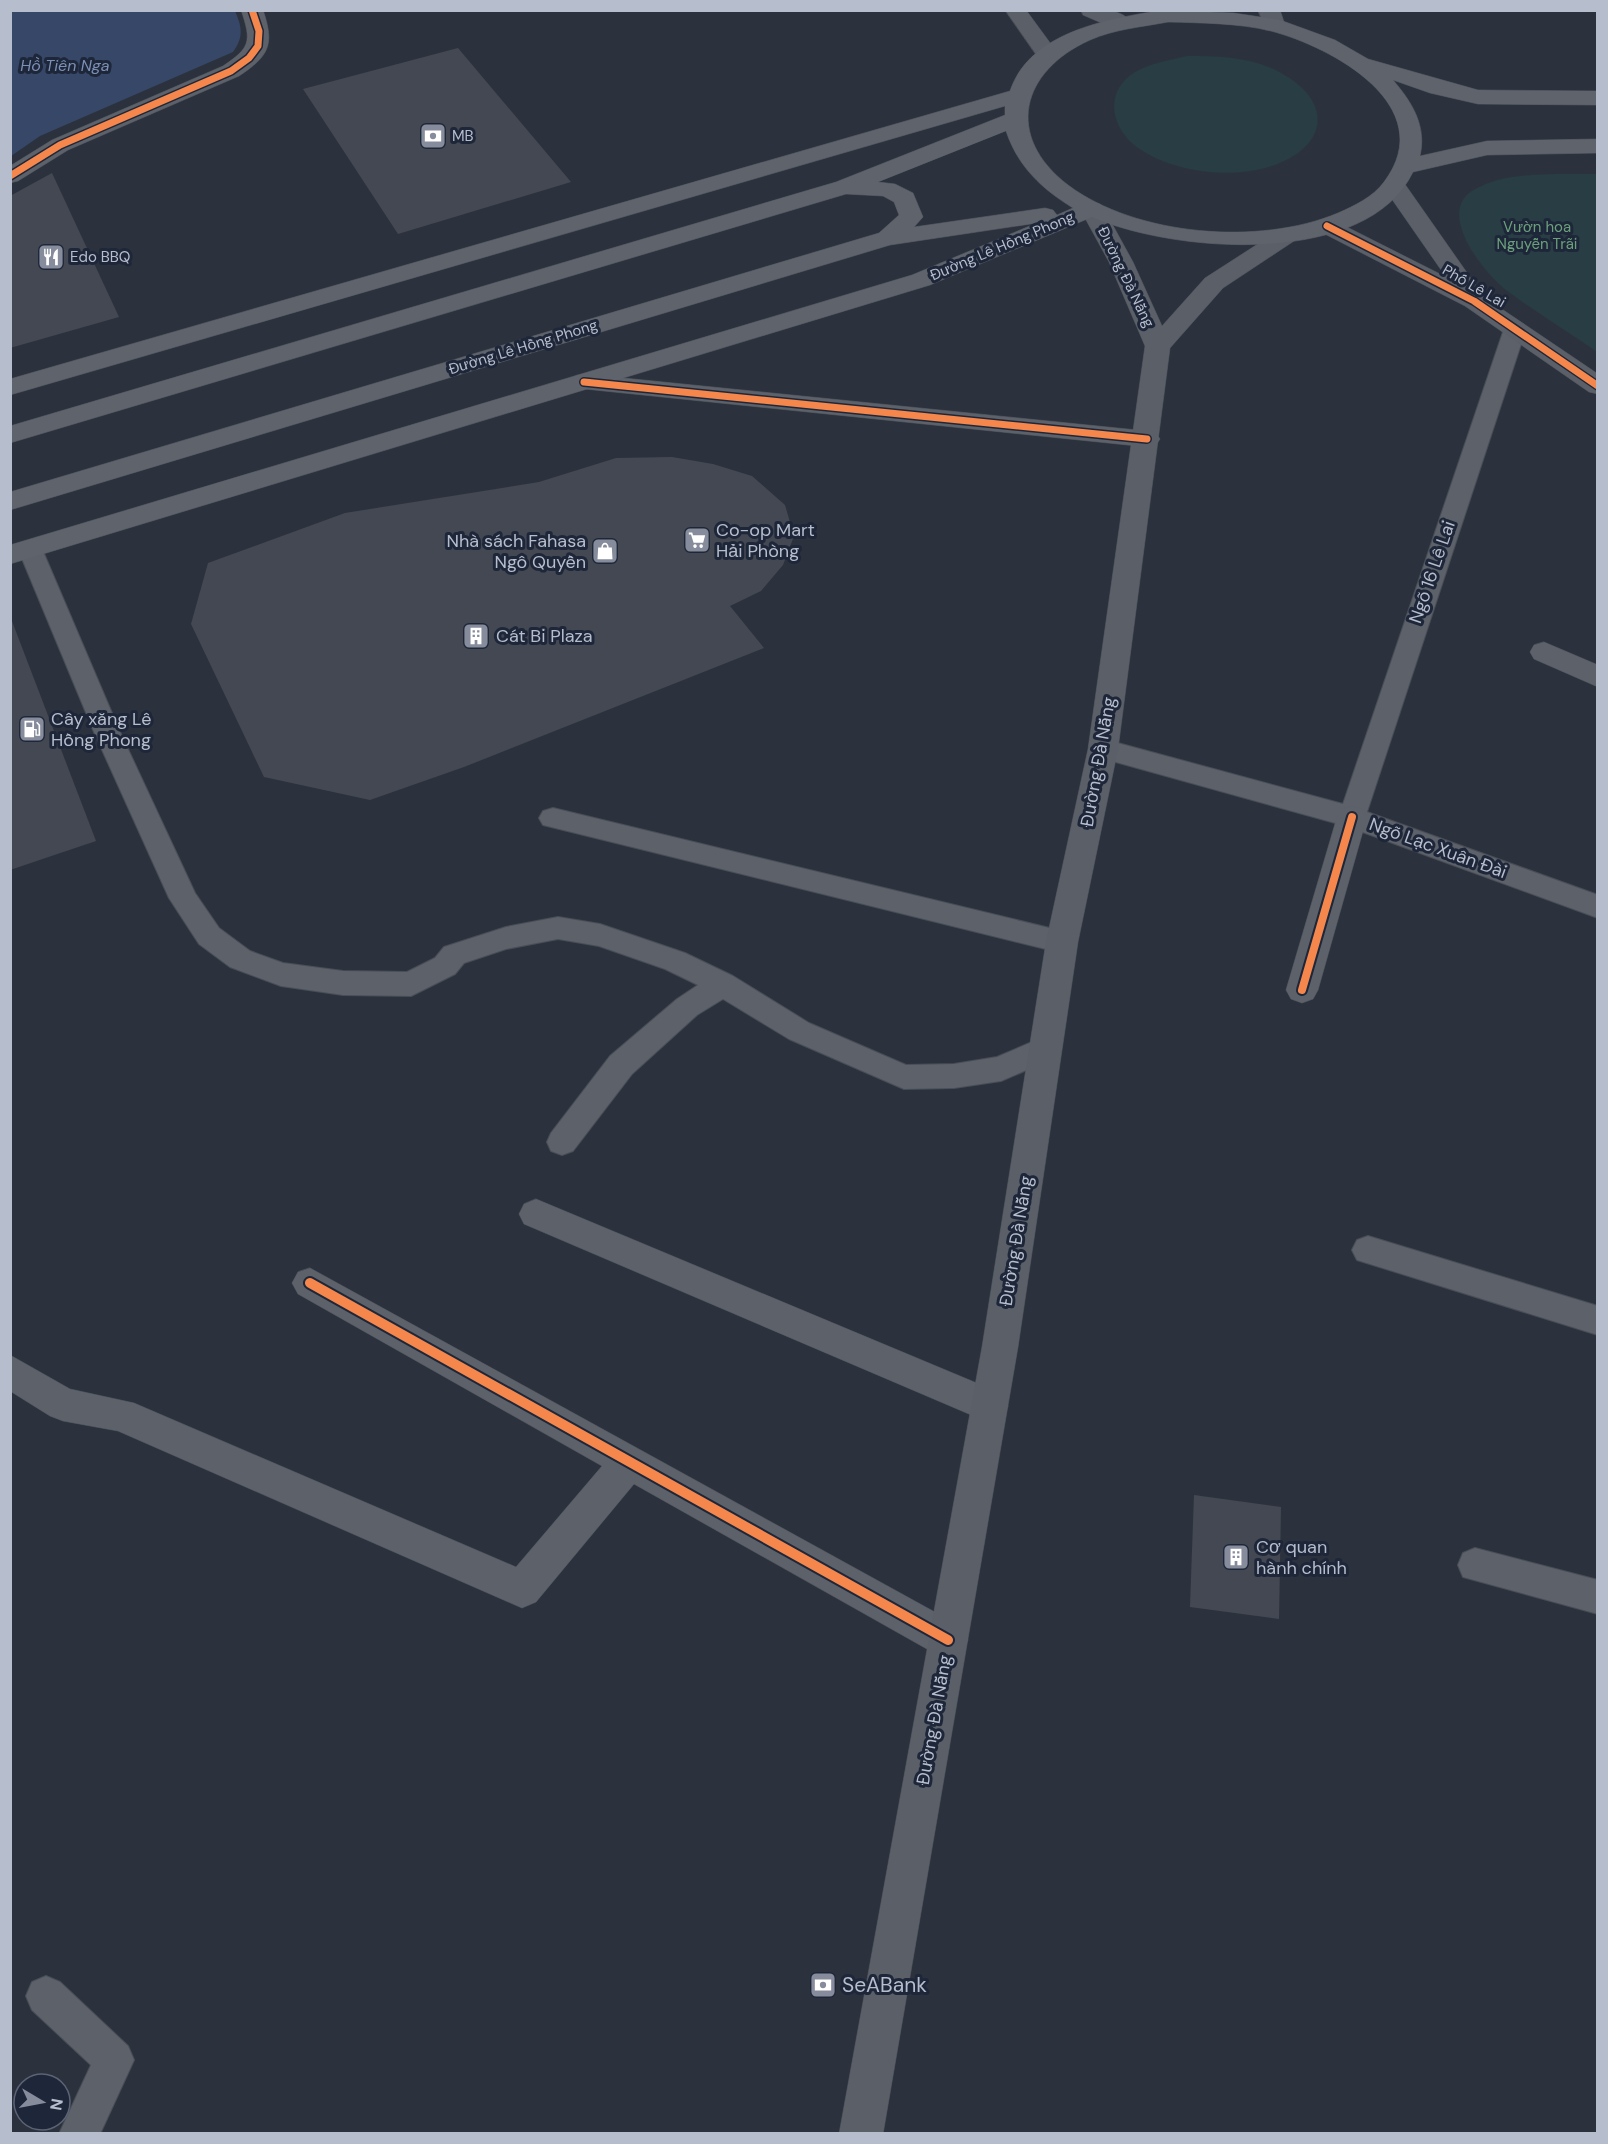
<svg xmlns="http://www.w3.org/2000/svg" width="1608" height="2144" viewBox="0 0 1608 2144" font-family="'DM Sans',sans-serif">
	<rect width="100%" height="100%" fill="#2c323d"/>
	<g fill="#283d44">
		<path d="M1187,56C1219,56 1253,57 1281,73C1339,105 1324,152 1265,168C1225,179 1166,171 1133,144C1109,123 1106,90 1135,72C1151,63 1170,60 1187,56Z"/>
		<path d="M1556,174H1597V352C1567,331 1535,312 1506,290C1485,274 1436,214 1472,191C1497,175 1528,175 1556,174Z"/>
	</g>
	<path fill="#364768" d="M11,10L235,11C242,27 244,37 233,52L40,136L11,156Z"/>
	<g fill="#444852">
		<polygon points="458,48 571,182 398,234 303,89"/>
		<polygon points="52,173 119,317 10,348 10,196"/>
		<polygon points="672,457 713,464 752,476 785,505 794,536 783,565 761,591 730,606 764,648 464,767 370,800 264,777 191,624 208,563 345,513 539,482 616,458"/>
		<polygon points="10,616 96,841 10,870"/>
		<polygon points="1194,1495 1281,1507 1279,1619 1190,1607"/>
	</g>
	<g fill="none" stroke-linecap="round" stroke-linejoin="round">
		<defs>
			<g id="lane">
				<polygon points="1515,322 1523,324 1526,329 1367,812 1598,895 1598,918 1346,826 1094,756 1090,749 1094,742 1103,739 1343,804 1504,329 1507,324"/>
				<polygon points="30,541 39,543 42,549 120,732 195,893 219,928 250,951 283,963 343,971 407,972 435,958 444,947 506,927 558,917 600,924 685,953 733,976 809,1023 906,1065 954,1064 997,1057 1046,1036 1057,1039 1061,1048 1057,1057 1001,1081 954,1088 904,1089 789,1039 723,999 697,1015 632,1074 573,1151 562,1155 551,1151 547,1142 551,1133 610,1056 677,999 698,985 665,969 599,946 558,939 506,949 464,963 455,974 411,996 343,995 281,986 230,967 199,944 169,898 94,732 18,549 21,543"/>
				<polygon points="553,808 1062,931 1072,934 1076,942 1072,950 1062,953 543,825 539,818 543,811"/>
				<polygon points="1368,1236 1598,1306 1598,1335 1357,1260 1352,1250 1357,1240"/>
				<polygon points="1475,1548 1598,1580 1598,1614 1463,1577 1458,1565 1463,1553"/>
				<polygon points="46,1976 60,1982 128,2046 134,2060 100,2134 59,2134 91,2065 32,2010 26,1996 32,1982"/>
			</g>
			<g id="street">
				<path d="M241,10H263C275,45 269,56 239,76L68,150L18,181L10,183V166L52,140L223,66C250,48 252,42 241,10Z"/>
				<polygon points="584,374 1147,431 1156,433 1160,439 1156,445 1147,447 575,388 571,382 575,376"/>
				<polygon points="1544,642 1598,665 1598,687 1534,659 1530,652 1534,645"/>
				<polygon points="1352,806 1363,809 1367,817 1318,990 1313,999 1302,1003 1291,999 1286,990 1337,817 1341,809"/>
				<polygon points="536,1199 1003,1394 1008,1406 1003,1418 990,1423 524,1224 519,1214 524,1204"/>
				<polygon points="310,1268 962,1627 968,1640 962,1653 948,1659 934,1653 634,1484 536,1602 522,1608 118,1431 63,1421 50,1416 10,1391 10,1355 70,1389 134,1403 516,1567 602,1466 298,1294 292,1283 298,1272"/>
			</g>
			<g id="secondary">
				<polygon points="1005,10 1026,10 1059,55 1056,60 1040,60"/>
				<path d="M1081,10C1097,10 1121,7 1132,23L1129,28H1113L1083,15Z"/>
				<polygon points="1258,10 1280,10 1285,25 1282,30 1266,30"/>
				<polygon points="1394,178 1402,180 1484,297 1598,374 1598,394 1589,392 1465,306 1319,231 1315,226 1319,221 1335,221 1446,277 1382,185 1386,180"/>
				<polygon points="1092,202 1100,204 1104,209 1133,262 1162,326 1205,278 1278,231 1286,229 1294,231 1298,236 1294,241 1223,288 1170,348 1118,749 1078,942 1018,1347 883,2134 839,2134 982,1347 1046,942 1088,749 1145,346 1109,262 1080,209 1084,204"/>
			</g>
			<path id="primary" d="M1162,10L1234,13L1280,20L1335,40L1368,59L1478,90L1598,91V105L1478,104L1430,93L1393,80C1412,102 1427,126 1420,156L1487,141L1598,139V153L1487,155L1413,172C1367,268 1174,253 1092,217L930,285L10,564V545L912,275L1037,223L890,245L10,510V492L879,233L899,215L894,202L883,196L846,194L10,443V426L836,182L1005,115V106L10,395V379L1010,91C1030,31 1109,19 1162,10ZM1168,22C1202,23 1238,23 1271,31C1332,47 1441,106 1384,182C1373,197 1354,206 1338,213C1260,246 1136,236 1068,185C1004,136 1021,71 1090,40C1115,29 1142,27 1168,22ZM1006,131C1018,167 1042,189 1073,208L1057,215L1053,210L1045,208L914,227L923,217L913,193L895,184L878,182Z"/>
		</defs>
		<use href="#lane" stroke="#484d56" stroke-width="2"/>
		<use href="#street" stroke="#484d56" stroke-width="1"/>
		<use href="#secondary" stroke="#484d56" stroke-width="1"/>
		<use href="#primary" stroke="#4a4f59" stroke-width="1"/>
		<use href="#lane" fill="#5c616a" fill-rule="evenodd"/>
		<use href="#street" fill="#5c616a" fill-rule="evenodd"/>
		<use href="#secondary" fill="#5b5f68" fill-rule="evenodd"/>
		<use href="#primary" fill="#5f636b" fill-rule="evenodd"/>
		<defs>
			<g id="cycleway-far2">
				<polyline points="10,176 60,145 231,71 249,58 258,46 259,31 252,10"/>
				<polyline points="1327,226 1474,301 1598,386"/>
				<polyline points="584,382 1147,439"/>
			</g>
			<polyline id="cycleway-far1" points="1302,990 1352,817"/>
			<polyline id="cycleway" points="310,1283 948,1640"/>
		</defs>
		<use href="#cycleway-far2" stroke="#1e2739" stroke-width="10"/>
		<use href="#cycleway-far1" stroke="#1e2739" stroke-width="12"/>
		<use href="#cycleway" stroke="#1e2739" stroke-width="14"/>
		<use href="#cycleway-far2" stroke="#f5874c" stroke-width="7"/>
		<use href="#cycleway-far1" stroke="#f5874c" stroke-width="8"/>
		<use href="#cycleway" stroke="#f5874c" stroke-width="10"/>
	</g>
	<defs>
		<symbol id="bank-square" viewBox="-11 -11 22 22"><rect x="-9" y="-9" width="18" height="18" rx="4" fill="#868c9b" stroke="#1e2739"/><path d="M-6-4H6V4H-6ZM0-2.3a2.3 2.3 0 1 0 0 4.6a2.3 2.3 0 1 0 0-4.6Z" fill="#fff"/></symbol>
		<symbol id="restaurant-square" viewBox="-11 -11 22 22"><rect x="-9" y="-9" width="18" height="18" rx="4" fill="#868c9b" stroke="#1e2739"/><path d="M-5-6h1v4h1v-4h1v4h1v-4h1v5L-1.5 .5V6h-2V.5L-5-1ZM5-6V6H3V1.5H1.5Q1.5-4 5-6Z" fill="#fff"/></symbol>
		<symbol id="supermarket-square" viewBox="-11 -11 22 22"><rect x="-9" y="-9" width="18" height="18" rx="4" fill="#868c9b" stroke="#1e2739"/><path d="M-6-5.5h2.5l.6 2H6L4.5 2H-2.5L-4.4-4H-6ZM-1.5 3.2a1.3 1.3 0 1 0 .1 0ZM3 3.2a1.3 1.3 0 1 0 .1 0Z" fill="#fff"/></symbol>
		<symbol id="shop-square" viewBox="-11 -11 22 22"><rect x="-9" y="-9" width="18" height="18" rx="4" fill="#868c9b" stroke="#1e2739"/><path d="M-5-2.5h2.3a2.7 3.5 0 0 1 5.4 0H5L5.5 6h-11ZM-1.5-2.5h3a1.5 2.3 0 0 0-3 0Z" fill="#fff"/></symbol>
		<symbol id="building-square" viewBox="-11 -11 22 22"><rect x="-9" y="-9" width="18" height="18" rx="4" fill="#868c9b" stroke="#1e2739"/><path d="M-4-6H4V6H1V3H-1V6H-4ZM-2.5-4.3h1.7v1.8h-1.7ZM.8-4.3h1.7v1.8H.8ZM-2.5-1h1.7V.8h-1.7ZM.8-1h1.7V.8H.8Z" fill="#fff"/></symbol>
		<symbol id="fuel-square" viewBox="-11 -11 22 22"><rect x="-9" y="-9" width="18" height="18" rx="4" fill="#868c9b" stroke="#1e2739"/><path d="M-5.5-6h7V0h2V4h1.3V-2.5L3-4.5l.8-.8L6-3V5H2.5V1h-1V6h-7ZM-4.2-4.7v3.2H.2V-4.7Z" fill="#fff"/></symbol>
	</defs>
	<g fill-rule="evenodd">
		<use href="#bank-square" x="418" y="121" width="30" height="30"/>
		<use href="#restaurant-square" x="36" y="242" width="30" height="30"/>
		<use href="#supermarket-square" x="682" y="525" width="30" height="30"/>
		<use href="#shop-square" x="590" y="536" width="30" height="30"/>
		<use href="#building-square" x="461" y="621" width="30" height="30"/>
		<use href="#fuel-square" x="17" y="714" width="30" height="30"/>
		<use href="#building-square" x="1221" y="1542" width="30" height="30"/>
		<use href="#bank-square" x="808" y="1970" width="30" height="30"/>
	</g>
	<g text-anchor="middle" stroke-width="6" stroke-linejoin="round" paint-order="stroke">
		<g font-size="15" fill="#b6bdcd" stroke="#1e2739" text-anchor="start">
			<text x="452" y="141">MB</text>
			<text x="70" y="262">Edo BBQ</text>
		</g>
		<g font-size="15" fill="#6ca07c" stroke="#1e2739">
			<text x="1537" y="232">Vườn hoa<tspan x="1537" dy="17">Nguyễn Trãi</tspan></text>
		</g>
		<g font-size="15" fill="#b6bdcd" stroke="#1e2739">
			<text transform="translate(1002 246) rotate(-23)" y="5">Đường Lê Hồng Phong</text>
			<text transform="translate(1126 277) rotate(64)" y="5">Đường Đà Nẵng</text>
			<text transform="translate(1474 286) rotate(30)" y="5">Phố Lê Lai</text>
			<text transform="translate(523 347) rotate(-17)" y="5">Đường Lê Hồng Phong</text>
		</g>
		<g font-size="16" font-style="italic" fill="#7c90b6" stroke="#1e2739">
			<text x="65" y="71">Hồ Tiên Nga</text>
		</g>
		<g font-size="18" fill="#b6bdcd" stroke="#1e2739" text-anchor="start">
			<text x="716" y="536">Co-op Mart<tspan x="716" dy="21">Hải Phòng</tspan></text>
			<text x="586" y="547" text-anchor="end">Nhà sách Fahasa<tspan x="586" dy="21">Ngô Quyền</tspan></text>
			<text x="496" y="642">Cát Bi Plaza</text>
			<text x="51" y="725">Cây xăng Lê<tspan x="51" dy="21">Hồng Phong</tspan></text>
			<text x="1256" y="1553">Cơ quan<tspan x="1256" dy="21">hành chính</tspan></text>
		</g>
		<g font-size="18" fill="#b6bdcd" stroke="#1e2739">
			<text transform="translate(1432 572) rotate(-71)" y="6">Ngõ 16 Lê Lai</text>
			<text transform="translate(1098 762) rotate(-80)" y="6">Đường Đà Nẵng</text>
			<text transform="translate(1438 848) rotate(20)" y="6">Ngõ Lạc Xuân Đài</text>
			<text transform="translate(1016 1241) rotate(-81)" y="6">Đường Đà Nẵng</text>
			<text transform="translate(934 1720) rotate(-80)" y="6">Đường Đà Nẵng</text>
		</g>
		<g font-size="21" fill="#b6bdcd" stroke="#1e2739" text-anchor="start">
			<text x="842" y="1992">SeABank</text>
		</g>
	</g>
	<rect width="1608" height="2144" fill="none" stroke="#b6bdcd" stroke-width="24"/>
	<g transform="translate(42 2102) rotate(100)"><circle r="28" fill="#1e2739" stroke="#5b6374" stroke-width="1.5"/>
	<path d="M0-4.5L10 22L0 15L-10 22Z" fill="#868c9b"/>
	<text y="-9" font-size="16" font-weight="bold" text-anchor="middle" fill="#b6bdcd">N</text>
	</g>
</svg>
